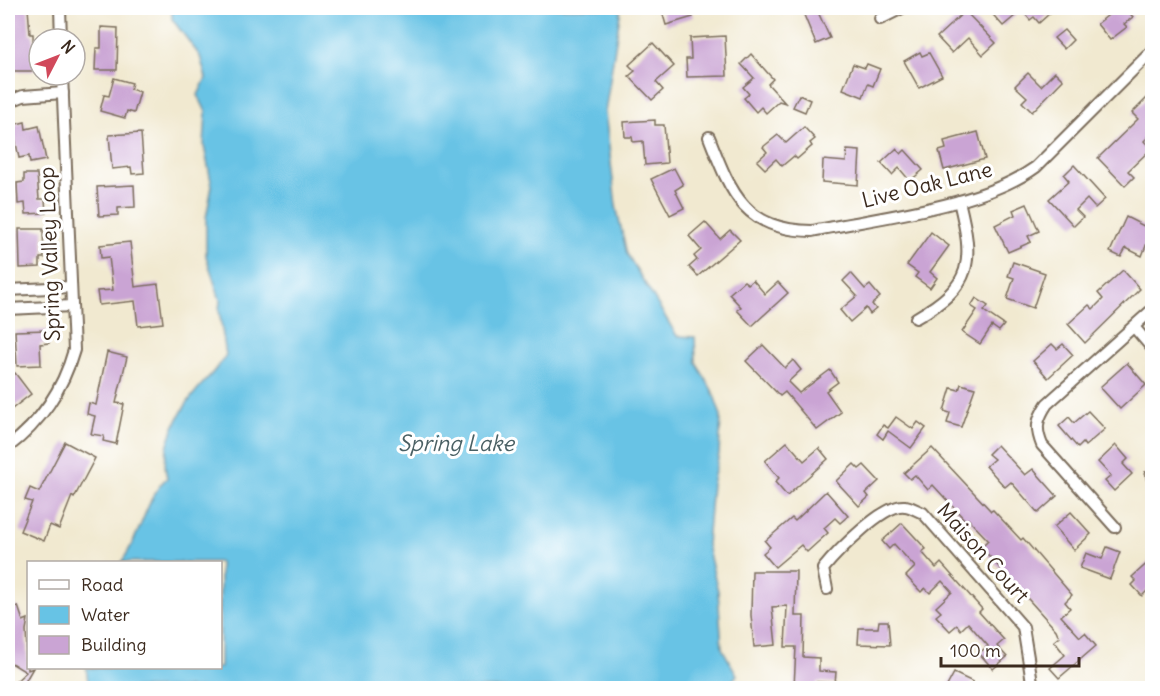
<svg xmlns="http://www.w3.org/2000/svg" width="1160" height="696" viewBox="0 0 1160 696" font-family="Delius,sans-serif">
	<rect width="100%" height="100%" fill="#fff"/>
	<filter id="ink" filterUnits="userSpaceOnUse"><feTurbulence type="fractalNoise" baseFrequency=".0167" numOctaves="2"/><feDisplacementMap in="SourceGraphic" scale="12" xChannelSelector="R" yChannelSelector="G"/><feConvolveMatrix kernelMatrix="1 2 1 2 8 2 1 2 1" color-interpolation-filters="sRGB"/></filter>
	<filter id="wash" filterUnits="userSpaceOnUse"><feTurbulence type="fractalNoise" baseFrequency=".008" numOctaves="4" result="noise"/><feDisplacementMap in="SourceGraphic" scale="24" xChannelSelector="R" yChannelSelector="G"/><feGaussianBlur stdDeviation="1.35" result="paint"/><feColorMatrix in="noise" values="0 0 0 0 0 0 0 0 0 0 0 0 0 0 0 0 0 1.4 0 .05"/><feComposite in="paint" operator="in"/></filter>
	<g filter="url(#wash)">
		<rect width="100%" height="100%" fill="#f1e9d0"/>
		<path fill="#67c3e5" stroke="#517682" stroke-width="1.5" d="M172,8H621L605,112L616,206L627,254L677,336L695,337L696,362L713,392L721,416L719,454L712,484L707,545L718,591L722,648L737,675L729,685L734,688H89L86,668H220V562H121C139,541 148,492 167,478C160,453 175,420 190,399C201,383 216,372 226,355L219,310L220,300L206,256V218L212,186L204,146L206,112L198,95L206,78L200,56L172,19Z"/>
		<g id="blocks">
			<g fill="#caa4d4">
				<polygon points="8,8 28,8 30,34 33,34 34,71 8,71"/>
				<polygon points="661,8 690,8 693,17 666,25"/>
				<polygon points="987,8 1044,8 1050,13 1039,23 1034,17 1030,20 1022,10 1003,26"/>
				<polygon points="1117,8 1125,8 1133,17 1124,24 1127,27 1110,40 1097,24"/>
				<polygon points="817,10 830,38 816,44 804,15"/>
				<polygon points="965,11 996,43 983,55 968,38 952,53 937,37"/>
				<polygon points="101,27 118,28 117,70 95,70 96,48 101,48"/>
				<polygon points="1064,30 1073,40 1064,49 1054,38"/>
				<polygon points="725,36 727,76 687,77 686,59 691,59 690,38"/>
				<polygon points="653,43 674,66 656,82 663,90 652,100 629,76 635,71 629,65"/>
				<polygon points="920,52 922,56 929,53 942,76 919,88 904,61"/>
				<polygon points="751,54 773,79 768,84 785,103 779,101 766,113 761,107 756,112 744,98 749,94 743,87 754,78 741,64"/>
				<polygon points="853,64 865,68 867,64 880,69 873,86 868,84 863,97 843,89"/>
				<polygon points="1055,72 1063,80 1032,112 1022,102 1027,97 1015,86 1028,73 1041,86"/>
				<polygon points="114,78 132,83 130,89 140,92 134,113 127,111 125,118 100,111 104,95 109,96"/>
				<polygon points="1152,93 1152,133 1144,141 1151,149 1128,171 1134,177 1125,186 1098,158 1138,119 1132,113"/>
				<polygon points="799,95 810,100 805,112 793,107"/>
				<polygon points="655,120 655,125 664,125 667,163 645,165 643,141 633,142 632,137 625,137 624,122"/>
				<polygon points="25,122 26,129 39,126 46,160 30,163 29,156 19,158 15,138 8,140 8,126"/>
				<polygon points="804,127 815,139 810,143 812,146 797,159 794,156 782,166 776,159 765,169 757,161 767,152 763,147 778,135 786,143"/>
				<polygon points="978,132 985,159 944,170 939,151 946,149 944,141"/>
				<polygon points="141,133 144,173 132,174 131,167 112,169 109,135"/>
				<polygon points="896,149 901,154 905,150 923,170 910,181 899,168 892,175 881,163"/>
				<polygon points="847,150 860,151 858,185 822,182 823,160 846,162"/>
				<polygon points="1074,165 1105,199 1095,208 1087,199 1076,210 1083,217 1074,226 1049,199 1069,181 1064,175"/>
				<polygon points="674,168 683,185 675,190 684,208 670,215 651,179"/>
				<polygon points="24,174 37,174 39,199 45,199 46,213 26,214 25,203 18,204 17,183 24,182"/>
				<polygon points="134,185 135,207 118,208 118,215 99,216 97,187"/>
				<polygon points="1027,204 1039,231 1028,236 1031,242 1008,252 995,225 1015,215 1013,210"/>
				<polygon points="1126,217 1152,230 1142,256 1126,248 1121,257 1110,252"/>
				<polygon points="705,222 720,239 730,230 740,240 698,276 689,267 697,260 694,256 701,250 689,236"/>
				<polygon points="19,229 43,229 44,258 40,258 40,267 20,268"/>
				<polygon points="931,232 949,246 930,272 937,278 930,288 915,277 918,273 907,265"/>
				<polygon points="130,242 135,287 158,284 163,323 138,326 135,301 99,305 97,291 113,290 109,257 101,258 100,245"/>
				<polygon points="1013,262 1045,273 1033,308 1007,299 1014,278 1008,276"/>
				<polygon points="1123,270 1140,289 1085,343 1068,324 1089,305 1093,309 1103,299 1098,293"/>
				<polygon points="851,273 865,289 870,285 880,297 872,304 876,309 870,314 866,308 850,322 840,310 857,296 843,281"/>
				<polygon points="753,280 765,294 778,282 788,293 752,326 737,310 741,307 729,294 744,281 748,284"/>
				<polygon points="976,298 988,306 984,311 1004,325 999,331 992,326 980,344 962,332 977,310 971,306"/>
				<polygon points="48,330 49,343 40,344 41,365 17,366 15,331"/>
				<polygon points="1052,344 1057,349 1063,344 1073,355 1048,378 1033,361"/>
				<polygon points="763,345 785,368 793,360 801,370 788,382 799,393 830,370 838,382 826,391 841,412 817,430 785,392 780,396 746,361"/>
				<polygon points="107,352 127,357 116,403 124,404 116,444 103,441 104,436 91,434 95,416 87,414 89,403 96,405"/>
				<polygon points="1127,363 1146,385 1120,409 1100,387"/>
				<polygon points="15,373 31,394 8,412 8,378"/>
				<polygon points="961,384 975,388 961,427 947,423 950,413 944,411 951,388 959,390"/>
				<polygon points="1088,411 1105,429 1085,446 1083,443 1078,448 1059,426 1069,417 1074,423"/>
				<polygon points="896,417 913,429 918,422 926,428 911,448 888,431 883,439 877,434 883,425 888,428"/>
				<polygon points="65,442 95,458 74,498 72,496 59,529 50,525 44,541 20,531 32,502 25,500 30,488 39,492"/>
				<polygon points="787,442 804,461 819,448 828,459 787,496 775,482 779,478 765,461"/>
				<polygon points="997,445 1025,475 1033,469 1057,496 1038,513 1011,482 1005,487 986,466 994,459 988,454"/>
				<polygon points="1116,445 1128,459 1123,464 1132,474 1114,491 1105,481 1111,476 1098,462"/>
				<polygon points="932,448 991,511 993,510 1021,540 1023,538 1072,595 1065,602 1070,608 1061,616 1080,637 1085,633 1096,646 1059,678 1050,668 1065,655 1054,641 1059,637 1056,630 981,547 988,540 968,519 966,521 933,485 928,490 915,475 910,479 904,473"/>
				<polygon points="854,464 859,469 864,465 879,481 866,493 869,497 859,506 836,481"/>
				<polygon points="1152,471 1152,492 1149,493 1145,472"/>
				<polygon points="826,491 848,516 840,523 835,518 824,528 828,533 807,552 801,545 775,567 763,553 770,547 765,541 792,518 795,521"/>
				<polygon points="1071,512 1091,534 1074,550 1054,527"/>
				<polygon points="902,523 926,549 922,552 936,568 941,563 982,609 979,612 1004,640 997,646 1007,657 993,669 979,653 988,646 968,623 961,630 957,625 950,631 936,616 941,612 936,607 952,592 942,581 930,593 925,588 921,592 906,576 915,567 894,544 889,549 882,541"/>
				<polygon points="1107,547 1120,552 1110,579 1080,568 1086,553 1102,559"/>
				<polygon points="1152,559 1152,586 1142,596 1132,585 1136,581 1132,577"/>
				<polygon points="752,571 796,571 795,616 804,616 803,657 819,658 819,671 836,672 835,683 817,682 817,688 794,687 796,647 785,647 787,606 772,607 776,645 754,647 751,615"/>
				<polygon points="18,606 23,621 28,619 26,630 28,670 33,668 26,680 34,688 17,688 13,684 26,672 8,661 8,642 12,634 8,608"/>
				<polygon points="879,621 888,621 890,645 858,644 859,628 878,628"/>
				<polygon points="954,673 973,682 970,688 946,688"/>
			</g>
		</g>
	</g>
	<g filter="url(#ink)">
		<use href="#blocks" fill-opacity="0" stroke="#7b6d5c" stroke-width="1.5"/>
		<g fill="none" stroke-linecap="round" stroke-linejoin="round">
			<defs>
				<g id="minor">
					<polyline points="60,8 61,39"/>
					<polyline points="880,19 902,8"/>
					<polyline points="8,102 23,96 63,93"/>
					<path d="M709,137C731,193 744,230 812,231C880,217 981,207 1036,167L1152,51"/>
					<polyline points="8,290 71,287"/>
					<polyline points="8,309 72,306"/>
					<path d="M916,318C974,285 974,262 959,201"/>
					<polyline points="1134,327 1152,348"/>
					<path d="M8,447C40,423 63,389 74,350L62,75"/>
					<path d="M1115,527L1042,445C1035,428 1037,419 1047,404L1152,310"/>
					<path d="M827,589L823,569C836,553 884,503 905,506C910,506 917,511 923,513L1023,627L1033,688"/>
				</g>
			</defs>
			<use href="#minor" stroke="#7b6d5c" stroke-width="14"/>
			<use href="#minor" stroke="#fff" stroke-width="10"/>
		</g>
	</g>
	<g text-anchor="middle" stroke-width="6" stroke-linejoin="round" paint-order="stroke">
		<g font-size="21" fill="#3b2a1e" stroke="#fff">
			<text transform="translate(927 185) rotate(-14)" y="7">Live Oak Lane</text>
			<text transform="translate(50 254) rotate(-92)" y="7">Spring Valley Loop</text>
			<text transform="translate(983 553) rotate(48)" y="7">Maison Court</text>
		</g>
		<g font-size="22" font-style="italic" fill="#4a6064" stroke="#fff">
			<text x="456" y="451">Spring Lake</text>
		</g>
	</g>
	<rect width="1160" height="696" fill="none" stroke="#fff" stroke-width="30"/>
	<rect x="27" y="561" width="195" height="108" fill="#ffffff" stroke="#b1aaa5" stroke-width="1.5"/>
	<rect x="39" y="580" width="30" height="9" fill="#ffffff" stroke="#b1aaa5" stroke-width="1.5"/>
	<text x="81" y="591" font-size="18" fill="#3b2a1e">Road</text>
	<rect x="39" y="606" width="30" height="18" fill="#67c3e5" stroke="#b1aaa5" stroke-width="1.5"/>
	<text x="81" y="621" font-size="18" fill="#3b2a1e">Water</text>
	<rect x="39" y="636" width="30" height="18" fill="#caa4d4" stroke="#b1aaa5" stroke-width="1.5"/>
	<text x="81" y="651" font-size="18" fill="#3b2a1e">Building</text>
	<g transform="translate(57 57) rotate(48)"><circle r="28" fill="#ffffff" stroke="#b1aaa5" stroke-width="1.5"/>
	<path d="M0-4.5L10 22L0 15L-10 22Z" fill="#d1495b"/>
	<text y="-9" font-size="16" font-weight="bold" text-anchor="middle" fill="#3b2a1e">N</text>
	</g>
	<path d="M941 657v9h138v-9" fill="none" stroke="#3b2a1e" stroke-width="3"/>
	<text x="950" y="657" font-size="18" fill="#3b2a1e" stroke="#ffffff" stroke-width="4.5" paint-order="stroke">100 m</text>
</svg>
